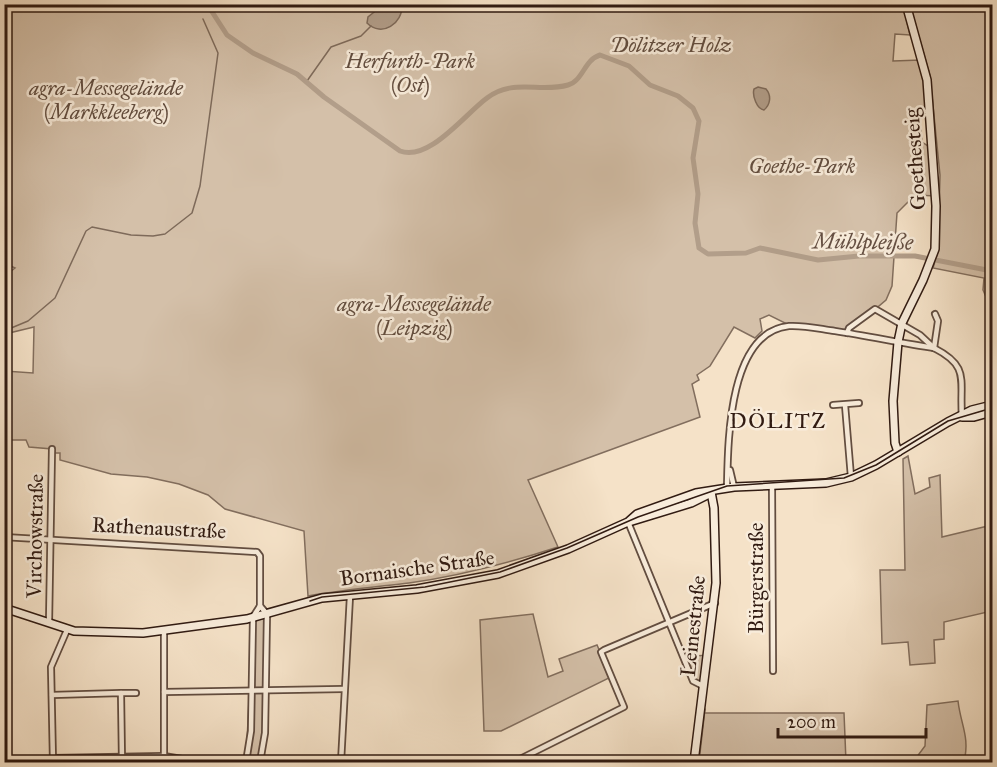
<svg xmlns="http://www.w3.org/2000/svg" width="997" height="767" viewBox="0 0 997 767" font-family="'IM FELL Great Primer',serif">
	<rect width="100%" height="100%" fill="#f5e2c8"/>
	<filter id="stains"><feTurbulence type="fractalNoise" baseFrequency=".00333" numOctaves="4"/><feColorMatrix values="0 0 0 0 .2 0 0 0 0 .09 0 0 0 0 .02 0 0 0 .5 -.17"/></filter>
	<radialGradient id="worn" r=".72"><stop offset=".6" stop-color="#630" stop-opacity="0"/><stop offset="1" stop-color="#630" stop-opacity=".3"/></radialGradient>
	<g fill="#d4c0a9" stroke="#826e5e" stroke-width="1.5">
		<path d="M4,5H903L910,35L895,34L893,61L921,60L928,113L919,114L922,142L931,148L936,196L915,195L897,213L892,286L886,300L847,333L791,326L769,315L760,319L762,331L755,338L734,327L710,366L697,375L699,380L692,384L700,417L528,480L558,547C509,563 460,576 409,583C375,587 341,590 308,596L304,531L225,509L208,495L179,484L147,477L111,474L60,460V453H52V449L29,447L26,440H5V371L33,373L34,327L5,334V276L15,268L4,263Z"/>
		<polygon points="910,5 992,5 992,311 983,290 984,278 933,268 938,251 940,175 930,76"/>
		<polygon points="908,456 915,494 930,487 929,478 940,475 942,537 992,525 992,611 944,622 944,639 934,640 935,663 910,665 908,642 882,644 880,570 905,570 903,459"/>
		<polygon points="267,614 265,733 260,762 246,762 253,617"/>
		<polygon points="533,614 548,677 563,671 559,659 597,645 611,677 501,731 484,731 480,620"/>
		<polygon points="708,655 704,686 693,681 683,657"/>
		<path d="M958,701C961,726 970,737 964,762H913L925,746L927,705Z"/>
		<polygon points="700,713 844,713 846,762 694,762"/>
	</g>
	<g fill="#b29e8a" stroke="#7e6a5a" stroke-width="1.5">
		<path d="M378,5H402C403,23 382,38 367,23L368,17L378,9Z"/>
		<path d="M758,87L766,89C772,96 770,105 764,110C757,109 752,96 754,89Z"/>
	</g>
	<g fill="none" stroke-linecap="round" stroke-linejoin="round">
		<g stroke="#7e6a5a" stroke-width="1.5">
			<polyline points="195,4 196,6"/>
			<polyline points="307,81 331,47 361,36 371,26"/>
			<polyline points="4,331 28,321 55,298 86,231 92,227 131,235 153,236 165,234 192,213 200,186 218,53 203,19"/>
			<polyline points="699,762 705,709"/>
		</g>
		<path stroke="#b29e8a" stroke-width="5" d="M207,4L227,35L253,53L297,74L324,97L400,151C429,162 465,114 487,98C513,78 540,93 568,85C583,81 584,60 600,55L629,66L650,85L678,96L693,108L699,121L693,158L698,194L695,223L699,248L708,254L746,253L760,248L818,260L859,256H915L992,271"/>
		<defs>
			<g id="minor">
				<polyline points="847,333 849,328 875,309 920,335 934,348"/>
				<polyline points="934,348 938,321 935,314"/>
				<polyline points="833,405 859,403"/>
				<polyline points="845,405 851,477"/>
				<polyline points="730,470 734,487"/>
				<polyline points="772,485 773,671"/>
				<path d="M727,488C728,442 728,332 789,326C804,325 820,329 835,331C868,336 901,343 934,348C971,367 959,380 962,417"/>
				<polyline points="628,522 693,681 703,686"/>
				<polyline points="4,537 257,552 260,556 260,606 253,617 251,731 246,762"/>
				<polyline points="260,606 267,614 265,733 260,762"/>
				<polyline points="49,623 52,449"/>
				<polyline points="164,692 343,689"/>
				<polyline points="121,693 136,693"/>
				<polyline points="52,695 121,693 122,762"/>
				<polyline points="164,756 164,631"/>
				<polyline points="53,758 164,756 200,762"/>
				<polyline points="518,760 624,707 601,652 604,650 715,603"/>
				<polyline points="53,762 51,667 67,630"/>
				<polyline points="341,762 350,596"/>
			</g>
			<g id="secondary">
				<polyline points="962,417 974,417 992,412"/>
				<polyline points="898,452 895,443 893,401 898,342 902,323 923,280 935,249 936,206 927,80 906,4"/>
				<polyline points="629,522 691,503 709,494"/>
				<polyline points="4,608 74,631 143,633 247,619 322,598 417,589 498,574 568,549 628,522 637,514 696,493 734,487 826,483 851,477 876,465 948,422 972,410 992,405"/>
				<polyline points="694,762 716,583 714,508 711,492"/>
			</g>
		</defs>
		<use href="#minor" stroke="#624d40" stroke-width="8"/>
		<use href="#secondary" stroke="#311b12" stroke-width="10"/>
		<use href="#minor" stroke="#f8ecdb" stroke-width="4.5"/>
		<use href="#secondary" stroke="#f8ecdb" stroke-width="7"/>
		<polyline stroke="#311b12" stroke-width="1.5" points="310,601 322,597 425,587 500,572 567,548 638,517 727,486 844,478 876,465 948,421 992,408"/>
	</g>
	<g text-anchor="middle" stroke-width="5" stroke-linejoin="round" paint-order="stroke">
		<g font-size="21" font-style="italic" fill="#624d3f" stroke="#f8ecdb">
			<text x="671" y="52">Dölitzer Holz</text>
			<text x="410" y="68">Herfurth-Park<tspan x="410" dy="24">(Ost)</tspan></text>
			<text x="106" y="95">agra-Messegelände<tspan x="106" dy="24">(Markkleeberg)</tspan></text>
			<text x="802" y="173">Goethe-Park</text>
			<text x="414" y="311">agra-Messegelände<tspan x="414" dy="24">(Leipzig)</tspan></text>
		</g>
		<g font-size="21" fill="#311b12" stroke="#f8ecdb">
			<text transform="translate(915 159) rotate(-94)" y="7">Goethesteig</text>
			<text transform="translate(159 528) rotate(3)" y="7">Rathenaustraße</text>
			<text transform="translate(35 536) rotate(-89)" y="7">Virchowstraße</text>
			<text transform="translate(417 568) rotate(-8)" y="7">Bornaische Straße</text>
			<text transform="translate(756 578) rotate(-90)" y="7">Bürgerstraße</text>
			<text transform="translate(693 626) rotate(-84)" y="7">Leinestraße</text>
		</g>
		<g font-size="22" font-style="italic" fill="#654f42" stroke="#f8ecdb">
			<text transform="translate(863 241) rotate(1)" y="8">Mühlpleiße</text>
		</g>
		<g font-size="22" letter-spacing="1.5" fill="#311b12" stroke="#f8ecdb">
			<text x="778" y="428">DÖLITZ</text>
		</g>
	</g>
	<rect width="997" height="767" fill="none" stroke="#f5e2c8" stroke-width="24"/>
	<rect x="6" y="6" width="985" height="755" fill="none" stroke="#311b12" stroke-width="3"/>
	<rect x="12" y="12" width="973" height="743" fill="none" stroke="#311b12" stroke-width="1.5"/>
	<path d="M778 728v9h148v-9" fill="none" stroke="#311b12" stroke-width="3"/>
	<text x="787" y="728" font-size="18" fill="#311b12" stroke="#f8ecdb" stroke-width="4.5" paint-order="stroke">200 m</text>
	<rect width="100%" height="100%" filter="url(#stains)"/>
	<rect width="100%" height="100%" fill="url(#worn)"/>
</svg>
